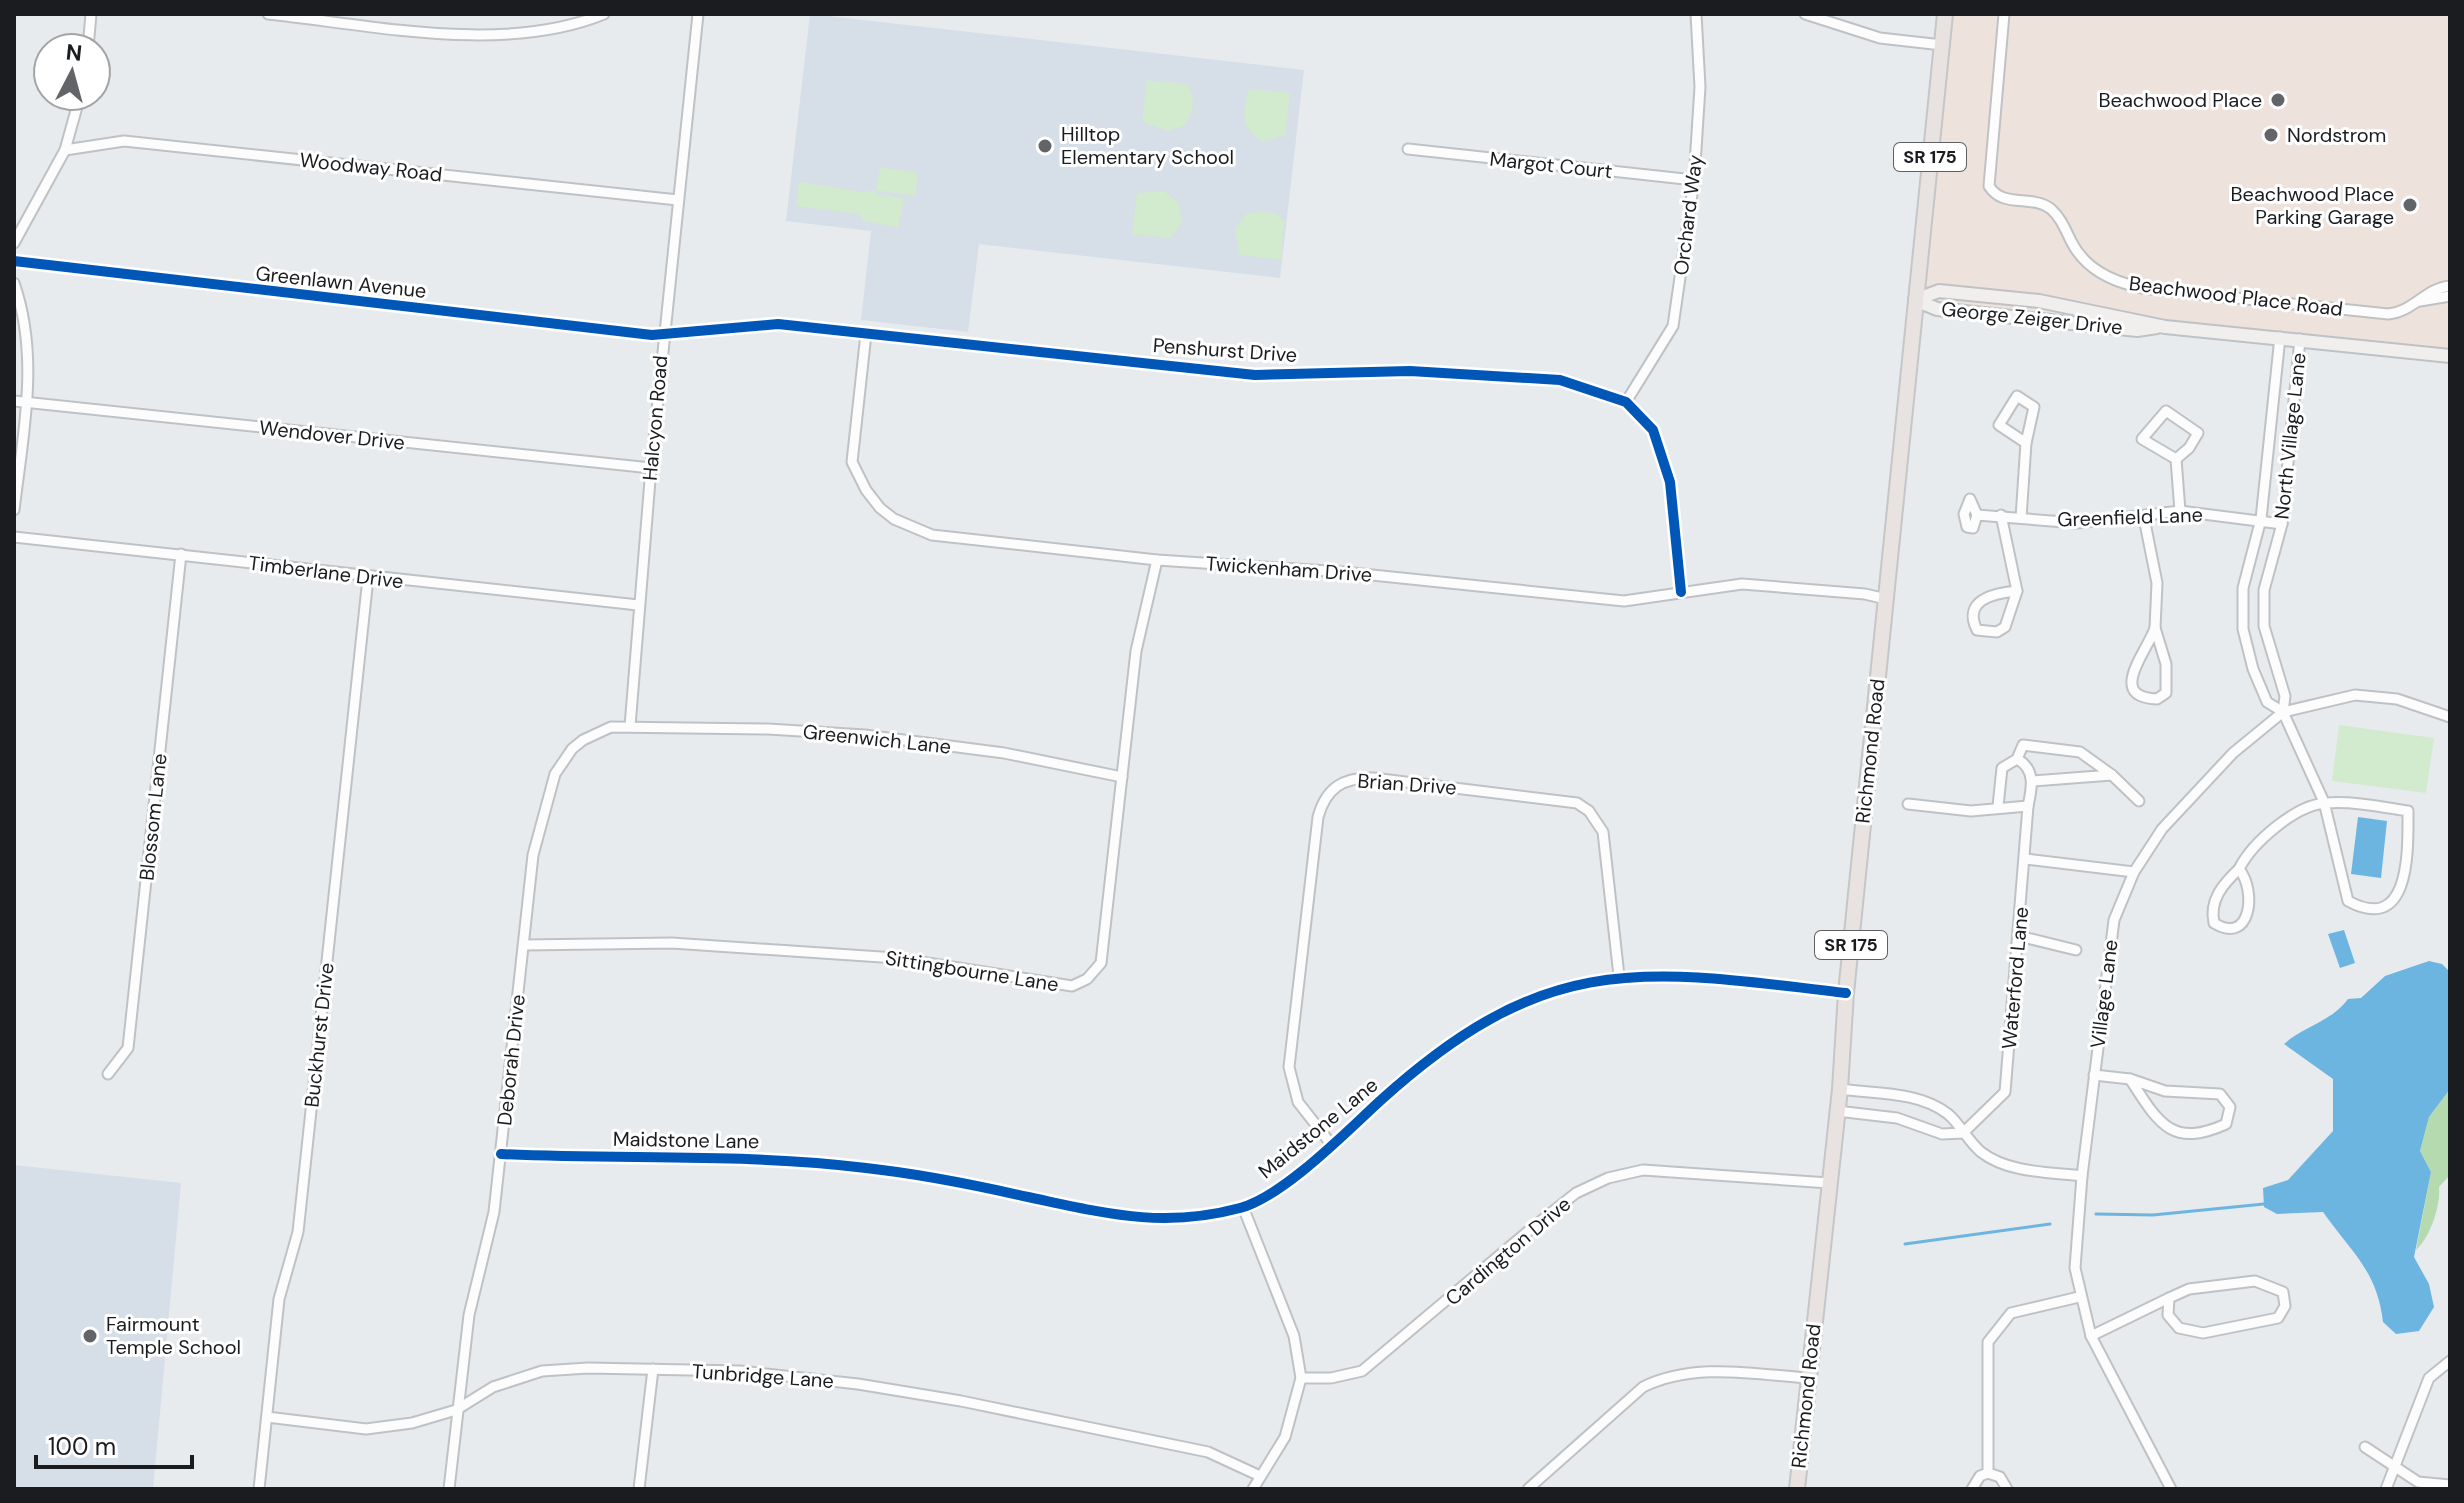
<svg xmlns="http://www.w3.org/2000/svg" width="2464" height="1503" viewBox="0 0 2464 1503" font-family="'DM Sans',sans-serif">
	<rect width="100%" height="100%" fill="#e8ebee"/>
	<polygon fill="#ede2dc" points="1945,14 2450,14 2450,356 2137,330 1915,300"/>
	<g fill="#d6dee7">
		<polygon points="810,14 1304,70 1280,278 979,244 968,332 861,320 871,231 786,221"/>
		<polygon points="14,1165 181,1183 153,1489 14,1489"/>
	</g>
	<g fill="#d2eace">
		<path d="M1147,80L1187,84C1197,101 1194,110 1184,126L1168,131L1142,122Z"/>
		<path d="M1249,89L1290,93L1285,135L1262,142C1240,127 1242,113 1249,89Z"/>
		<polygon points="880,167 918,173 915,196 876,190 876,194 904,198 898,228 862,220 859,214 796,206 799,182 863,192 876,190"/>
		<polygon points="1164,191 1178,202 1182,222 1171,238 1132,234 1137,193"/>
		<polygon points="1261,211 1277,214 1284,222 1281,260 1239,255 1235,229 1246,214"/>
		<polygon points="2339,725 2434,738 2426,793 2332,781"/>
	</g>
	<path fill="#b6daaf" d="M2450,1089V1175L2439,1187C2441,1205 2430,1238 2416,1250L2431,1172L2420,1151L2429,1117Z"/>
	<g fill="#6cb5e0">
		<polygon points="2358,817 2387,821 2381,878 2351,874"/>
		<polygon points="2344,930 2355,963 2340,968 2328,934"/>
		<path d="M2429,961L2442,964L2450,972V1089L2429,1117L2420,1151L2431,1172L2414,1257L2429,1284L2434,1307L2419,1331L2396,1334L2383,1322C2377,1270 2351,1252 2323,1212L2277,1214L2264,1207L2263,1188L2288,1180L2333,1131V1079L2284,1044C2304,1026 2331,1022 2348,999L2361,998L2385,976Z"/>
	</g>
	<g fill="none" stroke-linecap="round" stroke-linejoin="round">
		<g stroke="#6cb5e0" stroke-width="3">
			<polyline points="2096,1214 2153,1215 2264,1204"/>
			<polyline points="1905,1244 2050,1224"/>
		</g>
		<defs>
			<g id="street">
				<path d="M268,14C373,25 503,55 604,14"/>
				<polyline points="1805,14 1880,38 1942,45"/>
				<path d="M2004,14L1989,186C2003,209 2032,194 2051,209C2061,218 2065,229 2071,241C2085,269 2111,281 2141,288L2388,314C2413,312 2426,288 2450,286"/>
				<polyline points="88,48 91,14"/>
				<polyline points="1408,149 1694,180"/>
				<polyline points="65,150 124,141 678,200"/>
				<polyline points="14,243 65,150 80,96"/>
				<polyline points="14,261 652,335 778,324 1255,375 1410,371 1560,380 1626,402 1653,430 1670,482 1681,592"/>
				<path d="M14,283C40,357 23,434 14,510"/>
				<polyline points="2420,301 2450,296"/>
				<polyline points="866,334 852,462 866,490 880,508 894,519 932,535 1157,560 1343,572 1624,601 1742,584 1865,594 1886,599"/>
				<polyline points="2280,337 2261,519 2243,588 2243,629 2253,669 2267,702 2283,712"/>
				<polygon points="2017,396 2034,407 2026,443 1999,425"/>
				<polyline points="14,401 651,468"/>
				<polyline points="1626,402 1673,326 1694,180 1700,87 1696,14"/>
				<polygon points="2166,411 2198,433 2189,448 2176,459 2142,439"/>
				<polyline points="2176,459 2180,511"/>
				<polygon points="1970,499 1977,515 1973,528 1967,527 1964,514"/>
				<polyline points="1977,515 2077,523 2180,511 2282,524"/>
				<polyline points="2001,515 2017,591"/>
				<polyline points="2021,518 2026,443"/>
				<polyline points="2144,518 2157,583 2155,628"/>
				<polyline points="14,537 638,605"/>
				<path d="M2017,591L2005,627L1997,632L1977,630C1962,600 1994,593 2017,591Z"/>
				<path d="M2155,628L2166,664V693L2157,699C2106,697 2147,652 2155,628Z"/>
				<polyline points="2283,712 2285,696 2264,626 2264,590 2282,524 2300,339"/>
				<polyline points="630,726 651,468 698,14"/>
				<polyline points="2033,781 2112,775"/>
				<polyline points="1908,804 1971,811 2028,806"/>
				<polyline points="1998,806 2002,768 2017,759 2023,745 2080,752 2112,775 2139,801"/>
				<polyline points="2026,859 2134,872"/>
				<path d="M2239,869C2252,843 2296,804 2327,803C2353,801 2382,807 2408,811C2408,850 2411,935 2348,901L2324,802L2283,712"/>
				<path d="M2239,869C2257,891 2251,946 2214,923C2209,900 2223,884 2239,869Z"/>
				<polyline points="2019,936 2076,950"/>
				<polyline points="524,945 672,943 896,958 1072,986 1087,979 1101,963 1136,651 1157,560"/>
				<polyline points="108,1074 128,1048 181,554"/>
				<polyline points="2094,1075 2130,1079"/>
				<path d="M2130,1079L2165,1091L2220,1094L2230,1107L2226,1124C2171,1149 2158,1122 2130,1079Z"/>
				<path d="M1840,1089C1875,1094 1918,1091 1948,1114C1960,1124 1968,1141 1981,1152C2008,1173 2048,1172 2082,1176"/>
				<polyline points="1837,1111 1897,1118 1942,1134 1963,1133"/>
				<path d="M1963,1133L2005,1092L2028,806C2032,788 2036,769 2017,759"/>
				<path d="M1331,1144L1298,1102L1289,1067L1318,817C1326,788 1343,777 1373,778L1577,803L1589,811L1603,832L1619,976"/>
				<path d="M501,1154C623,1160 745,1153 866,1168C921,1174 975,1185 1028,1197C1104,1213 1162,1229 1240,1208C1284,1196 1347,1131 1381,1100C1546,951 1639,968 1846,993"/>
				<polyline points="1243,1207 1294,1336 1301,1378 1285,1437 1253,1489"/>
				<polygon points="2255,1281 2283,1292 2285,1306 2278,1318 2203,1333 2179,1328 2168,1315 2169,1298 2189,1289"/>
				<polyline points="2091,1336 2169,1298"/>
				<polyline points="1301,1378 1331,1378 1362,1371 1532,1228 1576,1193 1608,1178 1643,1170 1829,1183"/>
				<polyline points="267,1417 366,1429 412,1423 456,1410 493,1387 542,1371 588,1368 740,1371 858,1384 961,1401 1208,1452 1260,1476"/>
				<polyline points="2365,1447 2418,1482 2450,1485"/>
				<polyline points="1988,1473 1988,1342 2011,1313 2079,1297"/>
				<polyline points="259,1489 279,1299 298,1232 368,578"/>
				<polyline points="449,1489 469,1315 494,1212 533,855 555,774 572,749 583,740 611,727 768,729 865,735 1004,753 1122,777"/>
				<polyline points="639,1489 653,1369"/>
				<path d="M1528,1489L1643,1387C1694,1362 1753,1374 1808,1378"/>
				<polyline points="1972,1489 1980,1476 1988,1473 2000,1477 2007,1489"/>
				<polyline points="2171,1489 2091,1336 2075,1268 2082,1176 2114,920 2134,872 2162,829 2233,753 2283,712 2355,695 2397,699 2450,717"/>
				<polyline points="2386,1489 2429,1378 2450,1361"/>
			</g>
			<g id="secondary">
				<polyline points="1915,300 1939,291 2039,301 2165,327 2450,356"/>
				<polyline points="1915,300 1937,309 2137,330 2157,327"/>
			</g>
			<polyline id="primary" points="1797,1489 1840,1089 1846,993 1945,14"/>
		</defs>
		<use href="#street" stroke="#bfc2c4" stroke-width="13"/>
		<use href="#secondary" stroke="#bfc2c4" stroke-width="16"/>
		<use href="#primary" stroke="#c5c6c7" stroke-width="18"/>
		<use href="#street" stroke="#fcfcfc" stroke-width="9"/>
		<use href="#secondary" stroke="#f1efee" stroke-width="12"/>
		<use href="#primary" stroke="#e8e3e0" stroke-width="14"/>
		<defs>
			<g id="cycleway">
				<polyline points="14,261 652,335 778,324 1255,375 1410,371 1560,380 1626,402 1653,430 1670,482 1681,592"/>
				<path d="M501,1154C623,1160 745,1153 866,1168C921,1174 975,1185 1028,1197C1104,1213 1162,1229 1240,1208C1284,1196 1347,1131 1381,1100C1546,951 1639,968 1846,993"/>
			</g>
		</defs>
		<use href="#cycleway" stroke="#fff" stroke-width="15"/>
		<use href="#cycleway" stroke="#0057b8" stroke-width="10"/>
	</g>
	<g fill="#626467" stroke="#fff" stroke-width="3">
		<circle cx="2278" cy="100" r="8"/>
		<circle cx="2271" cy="135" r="8"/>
		<circle cx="1045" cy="146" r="8"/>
		<circle cx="2410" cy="205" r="8"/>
		<circle cx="90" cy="1336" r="8"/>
	</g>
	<g text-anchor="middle" stroke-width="6" stroke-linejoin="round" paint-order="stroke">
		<g fill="#fff" stroke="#5f6062" stroke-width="2">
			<rect x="1894" y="143" width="72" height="28" rx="6"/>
			<rect x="1815" y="931" width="72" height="28" rx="6"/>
		</g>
		<g font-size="18" font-weight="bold" fill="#1a1c1f">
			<text x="1930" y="163">SR 175</text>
			<text x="1851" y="951">SR 175</text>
		</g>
		<g font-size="20" fill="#1a1c1f" stroke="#fff" text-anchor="start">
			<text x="2262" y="107" text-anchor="end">Beachwood Place</text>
			<text x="1061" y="141">Hilltop<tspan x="1061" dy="23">Elementary School</tspan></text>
			<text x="2287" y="142">Nordstrom</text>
			<text x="2394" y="201" text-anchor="end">Beachwood Place<tspan x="2394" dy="23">Parking Garage</tspan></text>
			<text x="106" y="1331">Fairmount<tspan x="106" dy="23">Temple School</tspan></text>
		</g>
		<g font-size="20" fill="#1a1c1f" stroke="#fff">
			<text transform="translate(1551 165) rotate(6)" y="7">Margot Court</text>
			<text transform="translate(371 167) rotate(6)" y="7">Woodway Road</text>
			<text transform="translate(1688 215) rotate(-83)" y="7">Orchard Way</text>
			<text transform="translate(341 282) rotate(6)" y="7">Greenlawn Avenue</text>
			<text transform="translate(2236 296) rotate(7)" y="7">Beachwood Place Road</text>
			<text transform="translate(2032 318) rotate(6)" y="7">George Zeiger Drive</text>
			<text transform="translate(1225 350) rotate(4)" y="7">Penshurst Drive</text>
			<text transform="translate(655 418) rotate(-85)" y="7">Halcyon Road</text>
			<text transform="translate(332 435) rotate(6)" y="7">Wendover Drive</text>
			<text transform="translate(2290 436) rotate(-84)" y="7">North Village Lane</text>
			<text transform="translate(2130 517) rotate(-2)" y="7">Greenfield Lane</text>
			<text transform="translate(1289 569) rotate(4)" y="7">Twickenham Drive</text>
			<text transform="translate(326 572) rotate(7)" y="7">Timberlane Drive</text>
			<text transform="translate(877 739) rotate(6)" y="7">Greenwich Lane</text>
			<text transform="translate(1870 751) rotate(-84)" y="7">Richmond Road</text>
			<text transform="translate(1407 784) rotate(4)" y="7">Brian Drive</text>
			<text transform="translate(153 817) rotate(-84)" y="7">Blossom Lane</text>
			<text transform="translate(972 971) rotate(9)" y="7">Sittingbourne Lane</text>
			<text transform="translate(2015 978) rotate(-85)" y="7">Waterford Lane</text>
			<text transform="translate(2104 994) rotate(-83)" y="7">Village Lane</text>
			<text transform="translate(319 1035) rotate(-84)" y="7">Buckhurst Drive</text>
			<text transform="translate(511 1060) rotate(-84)" y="7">Deborah Drive</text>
			<text transform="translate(1318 1128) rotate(-39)" y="7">Maidstone Lane</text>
			<text transform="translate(686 1140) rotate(1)" y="7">Maidstone Lane</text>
			<text transform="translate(1508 1251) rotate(-40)" y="7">Cardington Drive</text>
			<text transform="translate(763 1376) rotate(4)" y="7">Tunbridge Lane</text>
			<text transform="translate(1806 1396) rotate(-84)" y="7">Richmond Road</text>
		</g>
	</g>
	<rect width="2464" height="1503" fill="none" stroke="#1a1c1f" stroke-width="32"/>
	<g transform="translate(72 72) rotate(6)"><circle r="38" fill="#ffffff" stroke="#a3a4a5" stroke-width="2"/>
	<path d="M0-6L14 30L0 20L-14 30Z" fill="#626467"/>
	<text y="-12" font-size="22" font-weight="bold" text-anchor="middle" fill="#1a1c1f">N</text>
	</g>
	<path d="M36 1455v12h156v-12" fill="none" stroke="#1a1c1f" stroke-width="4"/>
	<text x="48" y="1455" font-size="24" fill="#1a1c1f" stroke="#ffffff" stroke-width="6" paint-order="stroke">100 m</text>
</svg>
